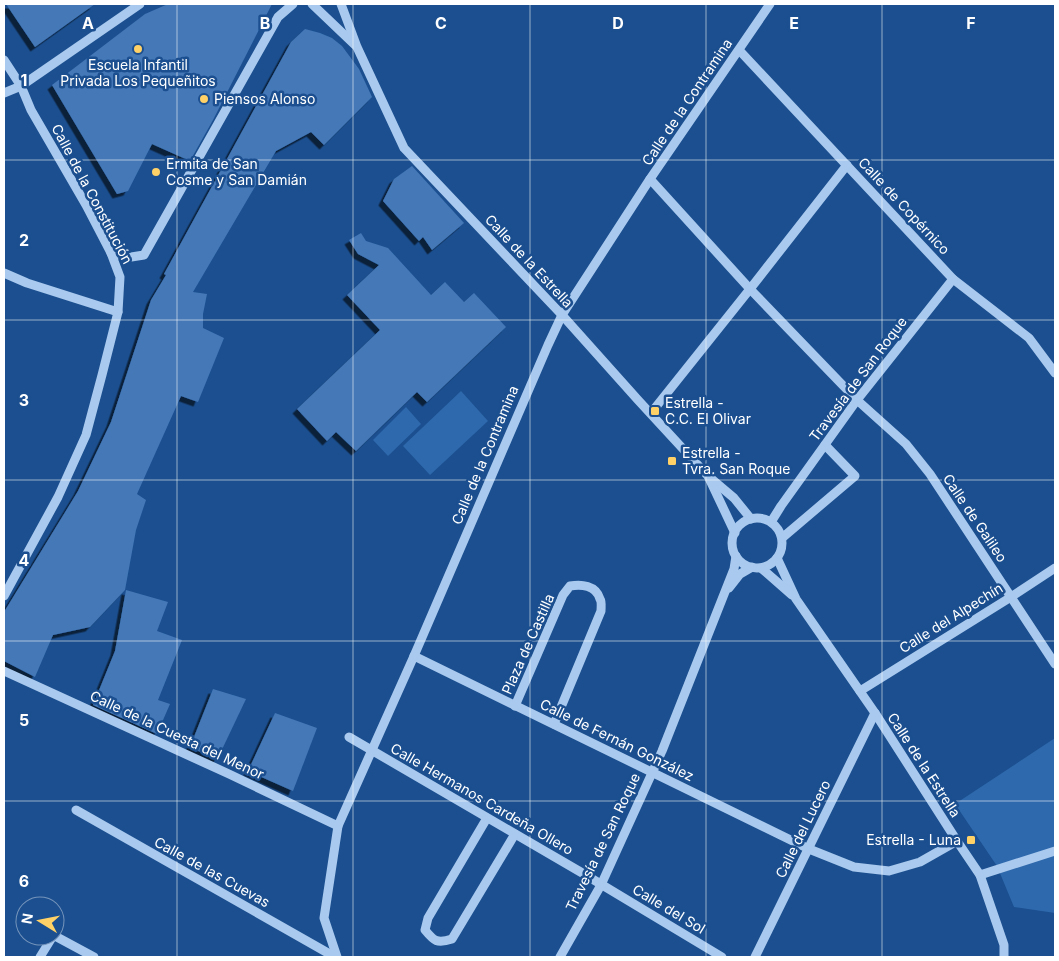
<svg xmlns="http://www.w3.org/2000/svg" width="1059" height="961" viewBox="0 0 1059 961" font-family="Inter,sans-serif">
	<defs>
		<filter id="shadow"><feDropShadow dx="-4.5" dy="4.5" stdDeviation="0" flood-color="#0009"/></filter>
	</defs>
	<rect width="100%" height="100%" fill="#1b4f8f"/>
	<g fill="#2e69ad">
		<polygon points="461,391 488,421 430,475 403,446"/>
		<polygon points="406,407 421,424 388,456 373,440"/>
		<polygon points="1055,738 1055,913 1014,907 997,866 955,804"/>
	</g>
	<g fill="#4478b7" filter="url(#shadow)">
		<polygon points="6,4 95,4 35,47"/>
		<polygon points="168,4 272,4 213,120 190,161 152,144 128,191 117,194 52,85 145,14"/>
		<polygon points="305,29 320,33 332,38 342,46 359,69 372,97 324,145 311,132 276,151 193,292 207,294 203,314 203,328 224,338 198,402 181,396 137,494 146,500 136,530 125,590 90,627 53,635 35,677 4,661 4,612 78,491 111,422 151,300 166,275 164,274 291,42"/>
		<polygon points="412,166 464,223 432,250 423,237 419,241 383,201 394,179"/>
		<polygon points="361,233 366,241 388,248 431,295 445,282 464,302 474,293 506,327 427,402 417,392 356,451 336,432 327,441 297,409 380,330 347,295 379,265 358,254 349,240"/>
		<polygon points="126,590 168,602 157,631 182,640 158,700 170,704 157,734 93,705 115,651"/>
		<polygon points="213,689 246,699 217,760 190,747"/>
		<polygon points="275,713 317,728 293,791 248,771"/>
	</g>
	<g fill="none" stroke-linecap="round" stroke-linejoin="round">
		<g stroke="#a9c9ee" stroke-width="9">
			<polyline points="312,4 355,45"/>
			<polyline points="341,4 357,47 404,148 562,315 638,400 708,476 734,498 751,519"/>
			<polyline points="739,50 953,279 1029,338 1055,373"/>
			<polyline points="4,60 21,86 31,110 86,205 111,253 120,277 118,312 102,375 86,435 58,497 4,596"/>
			<polyline points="4,93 21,86 140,4"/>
			<polyline points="650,179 750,289 857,400 906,444 930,474 1055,664"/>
			<polyline points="111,253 125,258 144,255 278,17 293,4"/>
			<polyline points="4,273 27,283 118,312"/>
			<polyline points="651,413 750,289 847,165"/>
			<polyline points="709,478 735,533"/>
			<circle cx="757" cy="543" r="25"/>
			<polyline points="771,522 781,506 857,400 953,279"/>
			<polyline points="782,538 855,476 825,445"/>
			<polyline points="777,558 796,599 875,713 957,841 980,875 1004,945 1004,957"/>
			<polyline points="761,568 792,595"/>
			<polyline points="729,588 740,574 752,567"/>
			<polyline points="414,656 809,849 854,867 889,871 920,862 957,841"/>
			<polyline points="4,671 229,774 338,826"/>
			<polyline points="860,691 1011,597 1055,568"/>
			<path d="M515,706L563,595L570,586C581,584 596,585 600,599C602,602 601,607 601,611L554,724"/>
			<polyline points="349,737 584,874 722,957"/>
			<polyline points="76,810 335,957"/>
			<path d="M487,818L428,918L425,930C434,941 437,944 452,939L515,834"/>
			<polyline points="980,875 1055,851"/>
			<polyline points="55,936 94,957"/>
			<polyline points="40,957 53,936"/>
			<polyline points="337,957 324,918 338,826 414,656 548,345 562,315 650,179 770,4"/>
			<polyline points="560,957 601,885 662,751 734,569 736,556"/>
			<polyline points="755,957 875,713"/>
		</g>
	</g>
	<path fill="none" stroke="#fff" stroke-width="1" stroke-opacity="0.55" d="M177,4V957M353,4V957M530,4V957M706,4V957M882,4V957M4,160H1055M4,320H1055M4,480H1055M4,641H1055M4,801H1055"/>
	<g fill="#ffd166" stroke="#1b4f8f" stroke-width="2">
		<circle cx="138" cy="49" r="5"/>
		<circle cx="204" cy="99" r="5"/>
		<circle cx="156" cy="172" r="5"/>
		<rect x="650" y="406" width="10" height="10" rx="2.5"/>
		<rect x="667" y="456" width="10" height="10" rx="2.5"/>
		<rect x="966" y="835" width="10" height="10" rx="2.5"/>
	</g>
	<g text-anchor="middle" stroke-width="5" stroke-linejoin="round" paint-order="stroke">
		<g font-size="14" fill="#fff" stroke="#1b4f8f" text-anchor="start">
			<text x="138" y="70" text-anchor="middle">Escuela Infantil<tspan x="138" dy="16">Privada Los Pequeñitos</tspan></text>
			<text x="214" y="104">Piensos Alonso</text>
			<text x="166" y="169">Ermita de San<tspan x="166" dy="16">Cosme y San Damián</tspan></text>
			<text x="665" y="408">Estrella -<tspan x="665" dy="16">C.C. El Olivar</tspan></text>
			<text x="682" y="458">Estrella -<tspan x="682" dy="16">Tvra. San Roque</tspan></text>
			<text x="961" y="845" text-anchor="end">Estrella - Luna</text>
		</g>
		<g font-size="14" fill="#fff" stroke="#1b4f8f">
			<text transform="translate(687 102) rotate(-56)" y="5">Calle de la Contramina</text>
			<text transform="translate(92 194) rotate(62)" y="5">Calle de la Constitución</text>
			<text transform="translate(904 206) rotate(47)" y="5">Calle de Copérnico</text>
			<text transform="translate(529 261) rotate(47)" y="5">Calle de la Estrella</text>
			<text transform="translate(858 379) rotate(-53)" y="5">Travesía de San Roque</text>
			<text transform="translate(485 455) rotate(-67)" y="5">Calle de la Contramina</text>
			<text transform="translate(975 518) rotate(56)" y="5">Calle de Galileo</text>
			<text transform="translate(951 618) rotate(-32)" y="5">Calle del Alpechín</text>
			<text transform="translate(528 644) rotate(-66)" y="5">Plaza de Castilla</text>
			<text transform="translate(177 735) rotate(25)" y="5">Calle de la Cuesta del Menor</text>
			<text transform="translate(617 740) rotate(26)" y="5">Calle de Fernán González</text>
			<text transform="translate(924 765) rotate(57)" y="5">Calle de la Estrella</text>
			<text transform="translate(482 799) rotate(30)" y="5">Calle Hermanos Cardeña Ollero</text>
			<text transform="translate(803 829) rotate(-64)" y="5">Calle del Lucero</text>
			<text transform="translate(603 842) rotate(-64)" y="5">Travesía de San Roque</text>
			<text transform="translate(212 872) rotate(29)" y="5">Calle de las Cuevas</text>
			<text transform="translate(669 909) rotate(31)" y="5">Calle del Sol</text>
		</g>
	</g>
	<g font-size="16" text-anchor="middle" font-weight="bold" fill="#fff" stroke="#1b4f8f" stroke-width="5" stroke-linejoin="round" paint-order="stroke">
		<text x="88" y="29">A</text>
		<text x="265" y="29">B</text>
		<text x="441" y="29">C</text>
		<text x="618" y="29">D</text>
		<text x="794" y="29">E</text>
		<text x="971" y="29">F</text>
		<text x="24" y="86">1</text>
		<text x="24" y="246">2</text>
		<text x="24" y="406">3</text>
		<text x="24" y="566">4</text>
		<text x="24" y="726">5</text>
		<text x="24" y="887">6</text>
	</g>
	<rect width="1059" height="961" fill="none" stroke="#ffffff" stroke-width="10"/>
	<g transform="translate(40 921) rotate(280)"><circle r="24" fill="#1b4f8f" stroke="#7695bc"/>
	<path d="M0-4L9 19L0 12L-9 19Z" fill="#ffd166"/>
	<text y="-8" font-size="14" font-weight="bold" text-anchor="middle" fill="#ffffff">N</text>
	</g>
</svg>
